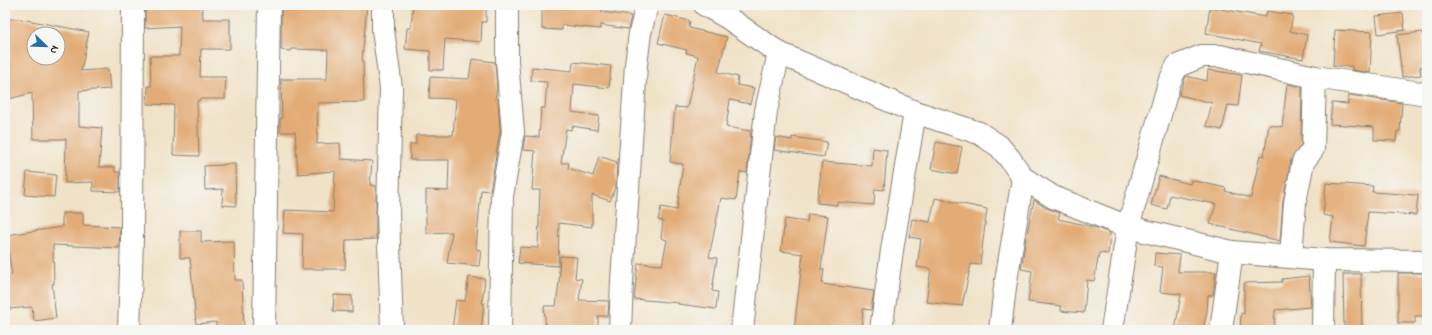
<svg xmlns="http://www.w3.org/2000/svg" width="1432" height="335" viewBox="0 0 1432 335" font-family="'Indie Flower',sans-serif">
	<rect width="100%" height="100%" fill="#f6f6f2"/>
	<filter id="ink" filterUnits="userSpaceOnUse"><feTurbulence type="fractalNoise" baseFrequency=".025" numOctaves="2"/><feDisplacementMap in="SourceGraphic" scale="8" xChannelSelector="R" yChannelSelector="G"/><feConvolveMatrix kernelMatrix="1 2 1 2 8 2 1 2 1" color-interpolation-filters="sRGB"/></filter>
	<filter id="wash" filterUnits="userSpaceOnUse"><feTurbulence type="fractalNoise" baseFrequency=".012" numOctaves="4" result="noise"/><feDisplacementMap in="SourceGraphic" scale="16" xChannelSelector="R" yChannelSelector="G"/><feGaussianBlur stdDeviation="0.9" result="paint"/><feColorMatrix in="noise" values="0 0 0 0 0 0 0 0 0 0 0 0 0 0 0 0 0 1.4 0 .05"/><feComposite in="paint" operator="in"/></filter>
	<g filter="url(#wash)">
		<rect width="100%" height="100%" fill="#f0e2c7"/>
		<g id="blocks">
			<g fill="#e3ac76" fill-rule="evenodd">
				<polygon points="145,5 202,5 203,19 230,19 230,49 201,49 200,77 226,77 225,99 199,99 199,101 197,101 199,156 173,155 174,105 147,104 148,86 151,86 150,56 179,56 180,26 145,28"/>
				<polygon points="281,5 367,5 362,60 363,60 364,102 318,103 317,144 340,143 341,159 372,161 370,185 376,186 376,239 346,240 345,269 302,269 303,234 283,233 285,210 333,212 335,171 298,174 295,132 280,132 280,118 282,119 281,79 327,79 328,50 291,49 291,51 281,50"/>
				<polygon points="413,5 454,8 454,5 486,5 486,22 482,22 481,42 445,39 443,70 430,70 430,51 405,49 407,28 411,28"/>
				<polygon points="567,5 602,5 602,12 631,16 628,29 600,25 600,29 562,25 562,30 542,29 542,7 566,8"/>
				<polygon points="1210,7 1265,17 1267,11 1293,15 1290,31 1307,35 1303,59 1259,51 1261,44 1206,33"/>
				<polygon points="1403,13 1405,30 1378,34 1376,16"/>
				<polygon points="665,15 690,21 689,28 727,37 718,72 738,77 737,85 754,88 750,104 730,100 726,127 751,131 747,173 740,172 736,200 721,198 709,257 717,258 712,291 718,292 716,309 678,304 679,303 634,299 638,263 662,265 667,240 661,238 663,221 658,220 661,207 677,210 683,164 670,162 675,107 687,108 698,56 686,53 687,50 658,43"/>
				<path d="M5,19H21L89,32L81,71L108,69L110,89L79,91V126L102,128L99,167H115V172H120V192L93,191V182L65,183L66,139H33L32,93L5,100ZM34,34H58V58H34Z"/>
				<polygon points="1335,30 1372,32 1370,73 1352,70 1352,66 1333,66"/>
				<polygon points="1423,32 1427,66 1420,67 1421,75 1402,77 1397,35"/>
				<polygon points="472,59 495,62 497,88 495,99 498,99 500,131 490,191 481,190 476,249 481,250 479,266 447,263 452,232 426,233 426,190 448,191 449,160 410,160 410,144 416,144 416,135 453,135 456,99 429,98 430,77 469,79"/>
				<polygon points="573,62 611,66 609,88 574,84 572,112 599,116 597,130 572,126 571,130 566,129 561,163 569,163 568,168 593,176 599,156 617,162 616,185 610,201 592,195 592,227 559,223 558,266 518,263 520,247 538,248 540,190 532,190 535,151 523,150 525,136 539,137 541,108 545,108 547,82 531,81 532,67 572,71"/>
				<polygon points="1208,70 1242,75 1238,106 1228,105 1222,130 1206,126 1212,103 1179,95 1186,76 1207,81"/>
				<polygon points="1287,84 1302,87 1301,145 1291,160 1283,201 1280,241 1210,224 1216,204 1170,195 1167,209 1151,205 1159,176 1190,184 1191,180 1226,188 1225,191 1251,198 1260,155 1264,156 1269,125 1282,127"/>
				<polygon points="1349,95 1402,103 1400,131 1397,131 1396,141 1374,140 1374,127 1330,124 1332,103 1348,104"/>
				<polygon points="776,137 792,140 792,137 827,142 824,157 774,150"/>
				<polygon points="936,142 962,147 957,174 931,169"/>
				<polygon points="873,148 887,150 884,190 875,189 874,205 837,202 837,205 817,203 822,162 872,166"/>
				<polygon points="224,164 235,164 236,206 222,205 223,189 205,190 204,166 224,165"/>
				<polygon points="27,172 56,175 54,197 25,195"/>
				<polygon points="1326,183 1373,186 1372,192 1418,195 1416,215 1368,212 1364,246 1330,242 1333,217 1323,215"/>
				<polygon points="935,198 987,209 980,265 971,264 962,306 926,302 931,269 917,267 921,239 909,237 912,219 930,222"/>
				<polygon points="1034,200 1046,208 1060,213 1058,219 1094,227 1110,233 1108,254 1099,253 1094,281 1087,280 1084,313 1061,311 1061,306 1028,302 1032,271 1021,269 1026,238"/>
				<polygon points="62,213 83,213 83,225 120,227 119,248 53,245 54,284 52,284 56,318 34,321 32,307 9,309 6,276 12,275 6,235 62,227"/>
				<polygon points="808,214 828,216 821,269 824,269 822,284 874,291 871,310 863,309 861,330 794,330 803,254 781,251 785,219 807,222"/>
				<polygon points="180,231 201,231 201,242 234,241 235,280 242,280 244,330 216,330 216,322 196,324 190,258 180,258"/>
				<polygon points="1155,253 1180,255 1178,272 1216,272 1213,295 1208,295 1207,312 1203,330 1175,330 1181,294 1160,292 1163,267 1154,266"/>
				<polygon points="560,256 577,257 575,278 582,279 579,300 609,301 608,316 598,316 598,330 546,330 544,306 556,306 560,273 559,273"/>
				<polygon points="1398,273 1427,273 1427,316 1415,316 1415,323 1398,323"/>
				<polygon points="1343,274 1361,274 1362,328 1344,329"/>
				<polygon points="1309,276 1311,307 1275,310 1274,330 1240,330 1241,313 1244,314 1244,283 1282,282 1282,279"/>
				<polygon points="469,277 485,279 482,303 484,304 481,330 452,330 456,300 465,301"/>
				<polygon points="334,295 352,296 352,312 333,311"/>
			</g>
		</g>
	</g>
	<g filter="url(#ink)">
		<use href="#blocks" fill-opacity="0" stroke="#867f72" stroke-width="1"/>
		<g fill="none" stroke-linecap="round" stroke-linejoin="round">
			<defs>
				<g id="minor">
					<polyline points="383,5 383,30 391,88 388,213 392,330"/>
					<polyline points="705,5 728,18 779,53 915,112 979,133 999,146 1010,159 1023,178 1053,197 1128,227 1232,252 1324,260 1427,261"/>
					<polyline points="1291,257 1295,202 1303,162 1313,149 1315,77"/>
					<polyline points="129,330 132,239 133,5"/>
					<polyline points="264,330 269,5"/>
					<polyline points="500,330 502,196 513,132 507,61 507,5"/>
					<polyline points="620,330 622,281 636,65 640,33 647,5"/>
					<polyline points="742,330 766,111 779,53"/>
					<polyline points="881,330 892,250 915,112"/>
					<polyline points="1000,330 1005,287 1023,178"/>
					<polyline points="1112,330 1128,227 1169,83 1177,66 1202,56 1220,56 1315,77 1427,94"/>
					<polyline points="1221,330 1232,252"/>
					<polyline points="1323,330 1324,260"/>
				</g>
			</defs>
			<use href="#minor" stroke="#867f72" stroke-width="24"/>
			<use href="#minor" stroke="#fff" stroke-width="22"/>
		</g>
	</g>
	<rect width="1432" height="335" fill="none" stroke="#f6f6f2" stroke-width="20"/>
	<g transform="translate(46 46) rotate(113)"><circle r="19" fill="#f6f6f2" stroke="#9f9f9c"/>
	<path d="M0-3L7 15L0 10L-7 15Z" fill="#1f6fb2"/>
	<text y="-6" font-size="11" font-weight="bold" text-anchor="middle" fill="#1c1c1c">N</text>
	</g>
</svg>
